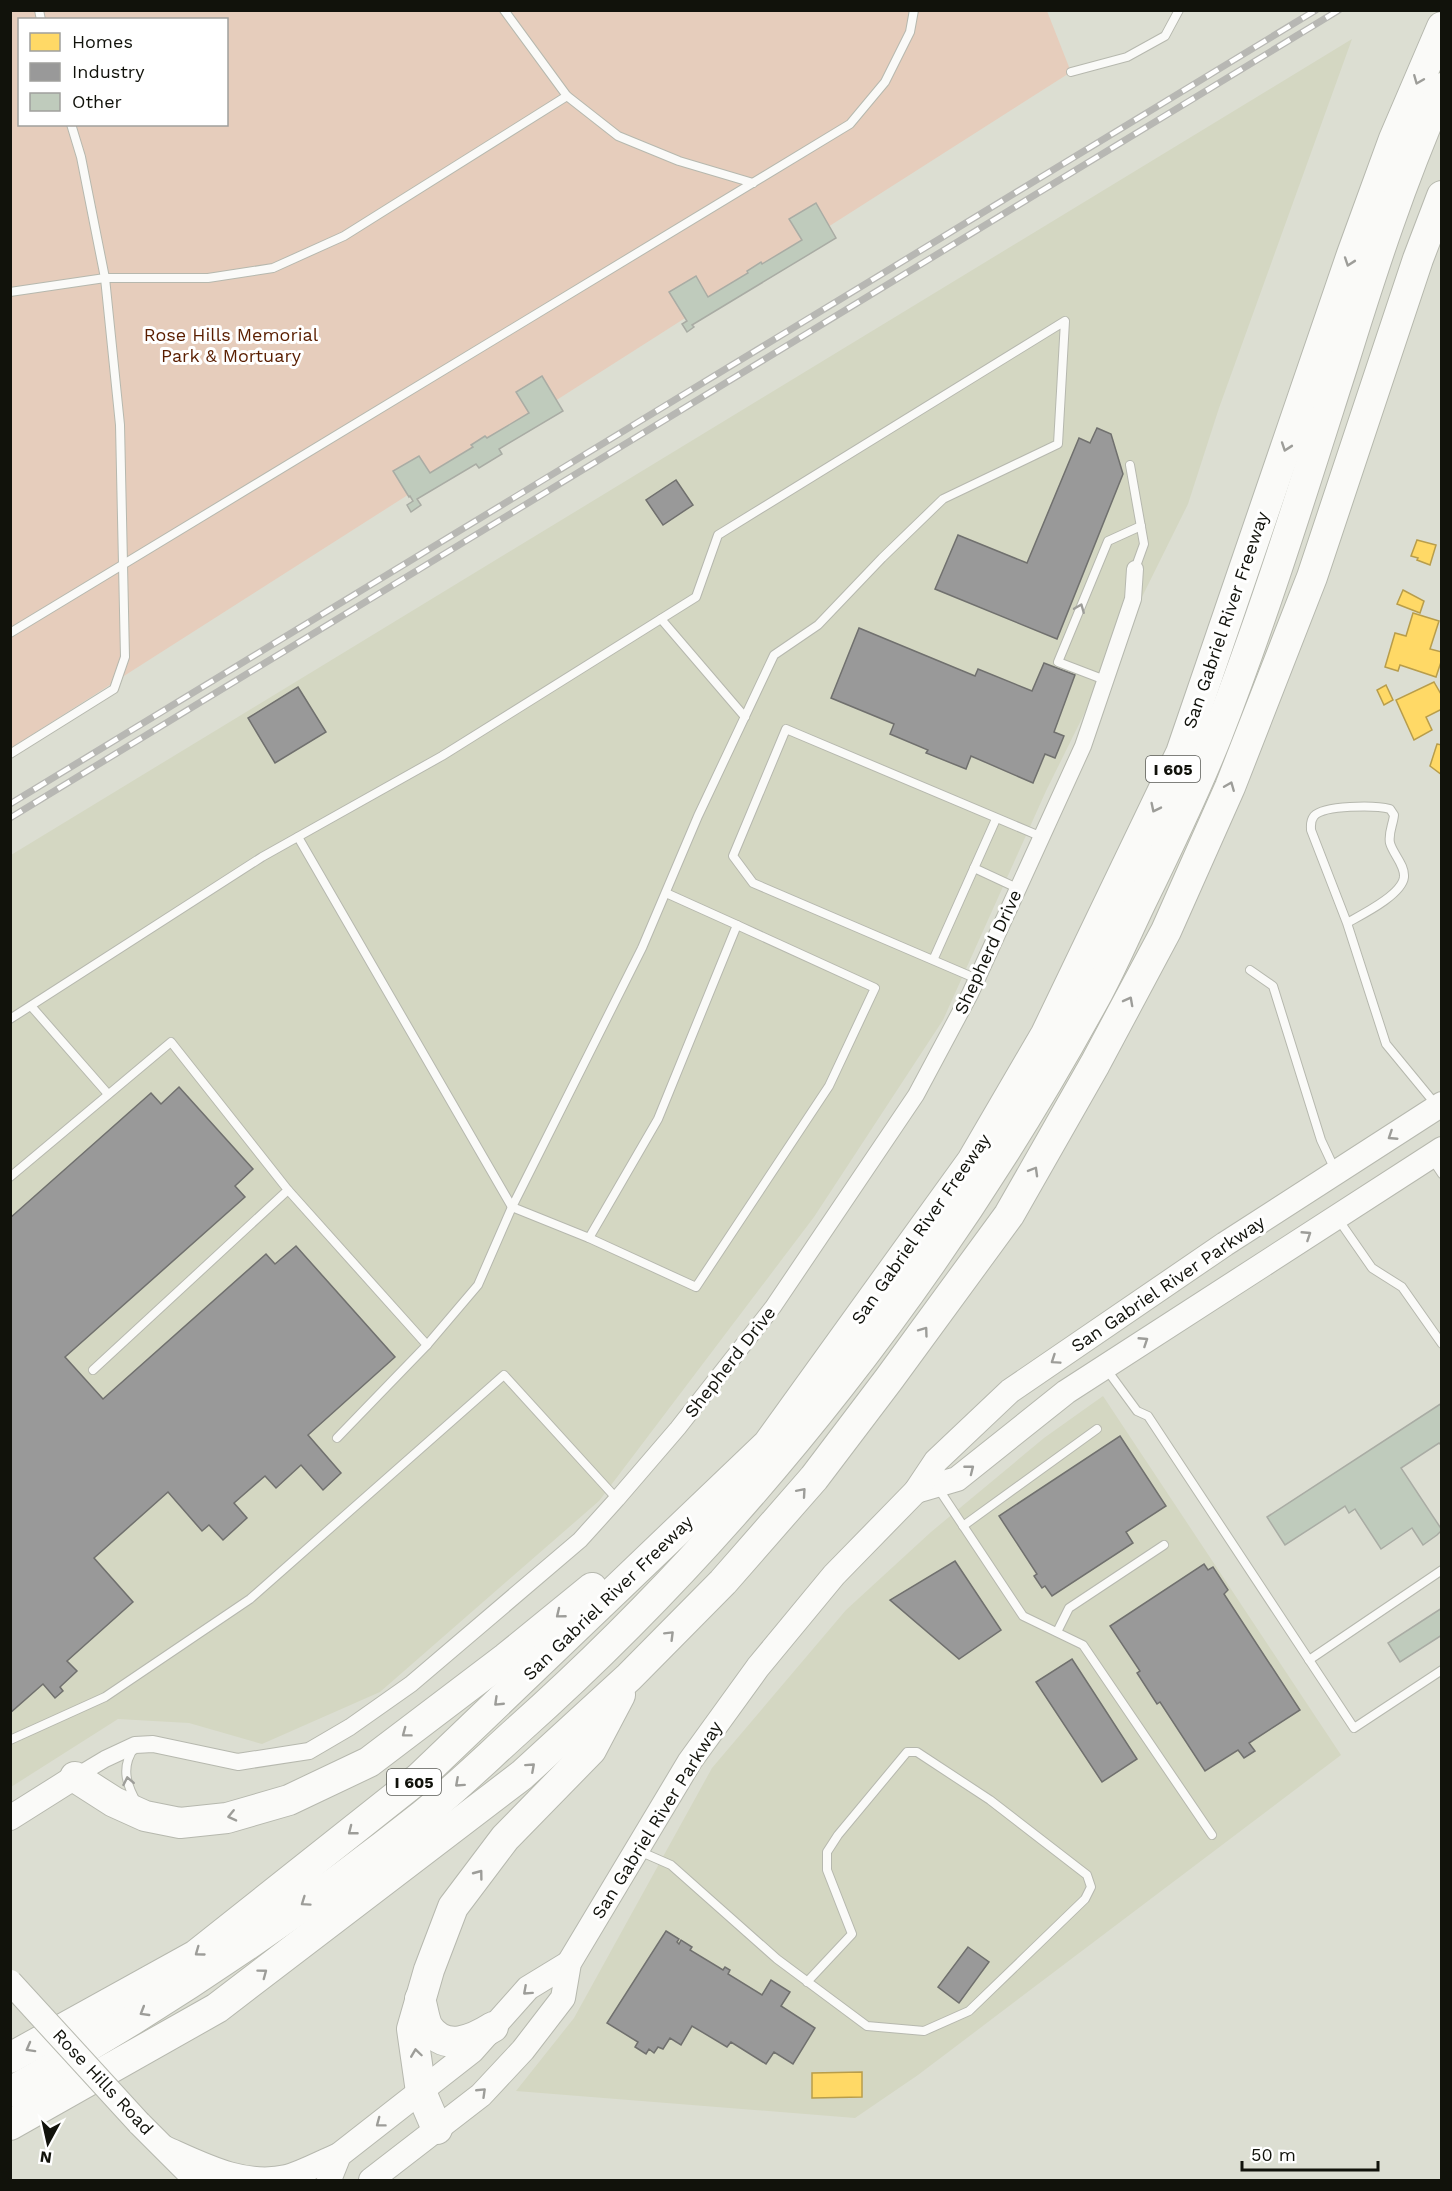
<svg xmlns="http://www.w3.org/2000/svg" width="1452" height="2191" viewBox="0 0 1452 2191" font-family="'Work Sans',sans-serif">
	<rect width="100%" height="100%" fill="#dcded2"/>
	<g fill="#d4d7c2">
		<polygon points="1352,39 1219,408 1188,504 1046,791 943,1020 814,1217 599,1501 380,1692 262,1744 189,1723 118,1719 11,1787 11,855"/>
		<polygon points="1103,1396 1341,1755 918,2075 855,2118 516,2091 574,2018 712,1768 846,1610 931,1532 1044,1438"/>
	</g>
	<path fill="#e6cdbc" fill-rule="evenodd" d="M11,11H1047L1071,72L11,748ZM20,20H226V124H20Z"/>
	<g fill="#ffd966" stroke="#b89d4b" stroke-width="1.5">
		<polygon points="1417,540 1436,545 1430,565 1417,560 1418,558 1411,556"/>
		<polygon points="1403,590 1424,601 1420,613 1397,604"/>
		<polygon points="1413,613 1439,621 1430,649 1442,652 1442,659 1436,677 1400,665 1398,671 1385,667 1395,633 1406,636"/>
		<polygon points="1434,682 1442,696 1442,709 1426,717 1432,730 1414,740 1396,700"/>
		<polygon points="1386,685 1393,700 1384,705 1377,690"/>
		<polygon points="1437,744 1442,745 1442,775 1430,766"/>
		<polygon points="862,2072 862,2097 812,2098 812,2073"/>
	</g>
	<g fill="#999" stroke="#70706e" stroke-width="1.5">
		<polygon points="1097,428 1111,434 1123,474 1057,639 935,589 958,535 1027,563 1079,438 1090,443"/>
		<polygon points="676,480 693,505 663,525 646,500"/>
		<polygon points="859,628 975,676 978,669 1032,691 1044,663 1075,675 1054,732 1064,736 1055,758 1045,754 1033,783 971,756 966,769 926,753 928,750 890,734 894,724 831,698"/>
		<polygon points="298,687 326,732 275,763 248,718"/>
		<polygon points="179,1087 253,1169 235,1186 245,1197 65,1357 103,1399 266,1254 275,1264 296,1246 395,1357 308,1435 341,1473 323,1490 301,1465 276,1488 265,1476 234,1503 247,1518 223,1540 209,1525 202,1531 168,1492 94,1558 133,1602 67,1661 77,1671 60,1687 63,1691 55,1698 43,1684 10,1713 10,1218 151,1093 161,1104"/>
		<polygon points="1120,1436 1166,1506 1126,1532 1133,1543 1052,1596 1045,1586 1042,1588 1034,1576 1037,1574 999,1516"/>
		<polygon points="955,1561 1001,1630 959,1659 890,1600"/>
		<polygon points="1204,1564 1208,1570 1213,1567 1228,1590 1224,1594 1300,1710 1249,1743 1255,1751 1244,1758 1238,1750 1205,1771 1160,1702 1157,1704 1137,1673 1140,1671 1110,1626"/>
		<polygon points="1072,1659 1137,1759 1102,1782 1036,1682"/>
		<polygon points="666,1931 679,1939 677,1942 679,1944 681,1940 692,1947 690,1950 723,1970 725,1967 730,1970 728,1974 762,1995 771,1980 790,1992 781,2006 815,2028 793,2064 774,2052 766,2064 731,2042 727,2047 692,2026 681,2045 670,2038 663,2049 658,2047 654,2053 649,2049 646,2054 635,2047 638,2042 607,2023"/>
		<polygon points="968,1947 989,1962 959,2003 938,1987"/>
	</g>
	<g fill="#bfcbbc" stroke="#a9aca4" stroke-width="1.5">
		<polygon points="816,203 836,238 692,325 694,327 687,332 682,324 687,321 669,292 696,276 708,297 748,273 747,271 761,262 762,264 802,240 789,219"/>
		<polygon points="542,376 563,411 499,449 502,454 479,468 476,464 417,499 421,505 411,512 407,505 413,501 410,496 409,497 393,471 419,456 430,473 473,447 471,445 485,436 487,438 529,413 516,392"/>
		<polygon points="1442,1403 1442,1446 1439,1443 1401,1468 1442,1530 1437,1535 1423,1545 1412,1528 1381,1549 1355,1509 1349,1513 1345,1506 1285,1545 1267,1517"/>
		<polygon points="1442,1608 1442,1635 1400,1662 1388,1643"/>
	</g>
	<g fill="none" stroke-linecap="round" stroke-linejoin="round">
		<defs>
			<g id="lane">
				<polyline points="39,10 41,20"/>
				<polyline points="504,10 567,96 618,136 679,161 753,183"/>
				<polyline points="1071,72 1127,57 1165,36 1179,10"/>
				<polyline points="10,292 105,278 208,278 273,268 344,236 567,96"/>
				<polyline points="1130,465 1144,544 1135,569"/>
				<polyline points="661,619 745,717"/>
				<polyline points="10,633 850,124 885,82 910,32 914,10"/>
				<polyline points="1105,680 1058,662 1108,541 1141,526"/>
				<polyline points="10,754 114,689 125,657 120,425 105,278 81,157 71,124"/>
				<polyline points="298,837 512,1207 589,1238 658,1119 737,925 666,893"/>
				<polyline points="974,868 1019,889"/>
				<path d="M1347,923C1361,915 1402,895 1404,877C1405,865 1393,854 1390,843C1388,833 1393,825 1394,815L1390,809C1375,805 1324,805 1314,816C1310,821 1311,825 1311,830L1347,923L1386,1044L1437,1106"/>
				<polyline points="934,958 996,819"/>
				<polyline points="1250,970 1273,986 1321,1140 1336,1172"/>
				<polyline points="977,979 753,883 733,856 786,729 1042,837"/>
				<polyline points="31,1006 108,1094"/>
				<polyline points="10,1019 262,857 442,756 696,597 718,535 1065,321 1058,444 943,499 882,558 818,625 774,655 698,816 642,948 512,1207 478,1285 427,1345"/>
				<polyline points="1432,1159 1442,1174"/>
				<polyline points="10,1177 171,1042 288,1190 93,1370"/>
				<polyline points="288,1190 427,1345 337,1438"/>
				<polyline points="1338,1219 1372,1268 1402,1287 1442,1344"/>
				<polyline points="589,1238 696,1287 829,1086 875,988 737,925"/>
				<polyline points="1107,1370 1137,1411 1148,1416 1354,1728 1442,1670"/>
				<polyline points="938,1488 1023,1616 1083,1645 1212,1835"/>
				<polyline points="963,1526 1097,1429"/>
				<polyline points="1057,1632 1069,1608 1164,1545"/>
				<polyline points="1309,1660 1442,1570"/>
				<polyline points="10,1740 105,1697 250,1599 504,1375 617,1499"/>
				<path d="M134,1748C121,1767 126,1784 137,1803"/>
				<polyline points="639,1851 671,1865 777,1959 867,2026 924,2031 969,2011 1085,1899 1091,1887 1087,1875 990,1800 917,1752 907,1752 838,1835 827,1852 827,1870 852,1934 807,1982"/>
			</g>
			<polyline id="street" points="75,1777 105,1759 135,1745 153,1744 238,1762 309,1751 350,1727 411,1684 580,1540 617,1499 678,1428 773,1307 916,1095 970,994 1083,746 1133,599 1135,569"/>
			<g id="secondary">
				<polyline points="916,1491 957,1479 1066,1392 1442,1149"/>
				<polyline points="10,1818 75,1777"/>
				<polyline points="139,2123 196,2180"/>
				<path d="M165,2148C203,2165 244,2187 287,2177C304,2172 322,2162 339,2155"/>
				<polyline points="329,2180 339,2155 472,2051 528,1988 569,1963"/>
				<polyline points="371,2180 481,2095 523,2050 563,1998 569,1963 690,1761 758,1667 834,1575 916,1491 936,1461 1010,1391 1225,1244 1442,1104"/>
			</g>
			<g id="highway">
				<polyline points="75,1777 114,1802 145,1816 180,1823 227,1818 289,1800 369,1762 506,1658 592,1588"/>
				<path d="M420,1999C423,2008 424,2020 428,2027C445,2053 474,2039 493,2027"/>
				<polyline points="10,2058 196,1955 419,1778 768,1444 972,1161 1046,1034 1181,753 1352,254 1394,139 1442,27"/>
				<path d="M10,2092C153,2012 295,1917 423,1815C456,1788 487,1758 518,1730C752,1521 948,1268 1098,992C1114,962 1127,931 1142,900C1168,847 1194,793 1216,738C1264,615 1303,489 1343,364C1372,270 1402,178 1442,88"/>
				<polyline points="10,2125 217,2008 522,1775 629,1677 723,1582 814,1478 889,1379 1009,1215 1095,1064 1166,931 1230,787 1312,577 1418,259 1442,196"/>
				<polyline points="437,2129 421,2092 412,2029 429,1970 453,1907 505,1838 591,1750 620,1695"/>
			</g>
		</defs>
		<use href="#lane" stroke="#b6b8ae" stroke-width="10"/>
		<use href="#street" stroke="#b6b8ae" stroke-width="18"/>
		<use href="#secondary" stroke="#b6b8ae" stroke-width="26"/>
		<use href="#highway" stroke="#b6b8ae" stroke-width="32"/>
		<use href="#lane" stroke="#fafaf8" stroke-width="8"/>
		<use href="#street" stroke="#fafaf8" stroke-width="16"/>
		<use href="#secondary" stroke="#fafaf8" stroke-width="24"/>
		<use href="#highway" stroke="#fafaf8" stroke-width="30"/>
		<defs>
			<g id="rail">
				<polyline points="10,804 1316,10"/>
				<polyline points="10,818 1339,10"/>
			</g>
		</defs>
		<use href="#rail" stroke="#b7b7b3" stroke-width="7"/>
		<use href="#rail" stroke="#fff" stroke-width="4.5" stroke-dasharray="14" stroke-linecap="butt"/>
		<defs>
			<polyline id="secondary-bridge" points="10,1982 139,2123"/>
		</defs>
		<use href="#secondary-bridge" stroke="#b6b8ae" stroke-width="26" stroke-linecap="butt"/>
		<use href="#secondary-bridge" stroke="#fafaf8" stroke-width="24"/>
	</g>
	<defs><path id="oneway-chevron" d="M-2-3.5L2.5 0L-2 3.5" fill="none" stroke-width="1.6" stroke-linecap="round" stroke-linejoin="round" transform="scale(1.5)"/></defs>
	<g stroke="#9d9d99">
		<use href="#oneway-chevron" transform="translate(1418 80) rotate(112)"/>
		<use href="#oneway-chevron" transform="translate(1349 262) rotate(109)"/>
		<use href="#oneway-chevron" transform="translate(1286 447) rotate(109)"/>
		<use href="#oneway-chevron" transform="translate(1080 608) rotate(-68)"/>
		<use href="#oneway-chevron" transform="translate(1230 786) rotate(-68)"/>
		<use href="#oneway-chevron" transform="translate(1155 808) rotate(116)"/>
		<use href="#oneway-chevron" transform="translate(1129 1001) rotate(-62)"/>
		<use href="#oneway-chevron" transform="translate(1392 1136) rotate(147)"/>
		<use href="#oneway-chevron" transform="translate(1034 1171) rotate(-60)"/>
		<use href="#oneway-chevron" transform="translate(1307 1235) rotate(-33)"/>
		<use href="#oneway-chevron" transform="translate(924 1331) rotate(-54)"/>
		<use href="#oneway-chevron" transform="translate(1144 1341) rotate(-33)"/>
		<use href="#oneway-chevron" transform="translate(1055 1360) rotate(146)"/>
		<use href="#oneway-chevron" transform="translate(970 1469) rotate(-38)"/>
		<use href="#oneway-chevron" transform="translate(802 1492) rotate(-49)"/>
		<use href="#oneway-chevron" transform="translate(560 1614) rotate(141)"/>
		<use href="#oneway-chevron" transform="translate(670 1635) rotate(-45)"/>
		<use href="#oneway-chevron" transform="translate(498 1702) rotate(136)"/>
		<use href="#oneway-chevron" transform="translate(406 1733) rotate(143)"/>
		<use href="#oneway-chevron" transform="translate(531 1767) rotate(-42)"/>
		<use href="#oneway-chevron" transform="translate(128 1781) rotate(-101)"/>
		<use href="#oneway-chevron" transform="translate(459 1783) rotate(138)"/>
		<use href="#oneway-chevron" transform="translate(232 1816) rotate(167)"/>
		<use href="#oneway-chevron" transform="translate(352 1831) rotate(142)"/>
		<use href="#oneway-chevron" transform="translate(479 1874) rotate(-53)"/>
		<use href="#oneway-chevron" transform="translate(305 1902) rotate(145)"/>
		<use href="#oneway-chevron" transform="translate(199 1952) rotate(144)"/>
		<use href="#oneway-chevron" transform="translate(263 1973) rotate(-37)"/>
		<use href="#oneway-chevron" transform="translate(527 1991) rotate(138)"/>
		<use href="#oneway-chevron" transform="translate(144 2012) rotate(149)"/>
		<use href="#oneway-chevron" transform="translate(30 2048) rotate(151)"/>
		<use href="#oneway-chevron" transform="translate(416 2053) rotate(-98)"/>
		<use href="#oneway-chevron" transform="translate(482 2092) rotate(-44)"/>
		<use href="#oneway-chevron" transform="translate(380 2123) rotate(143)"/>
	</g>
	<g text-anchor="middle" stroke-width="6" stroke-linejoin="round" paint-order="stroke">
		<g fill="#fff" stroke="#585954" stroke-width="1.5">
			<rect x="1146" y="756" width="54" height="26" rx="4.5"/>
			<rect x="387" y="1769" width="54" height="26" rx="4.5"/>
		</g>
		<g font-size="16" font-weight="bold" fill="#11120b">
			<text x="1173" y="775">I 605</text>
			<text x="414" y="1788">I 605</text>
		</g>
		<g font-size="18" fill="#5a1e00" stroke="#fff">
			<text x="231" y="341">Rose Hills Memorial<tspan x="231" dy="21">Park &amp; Mortuary</tspan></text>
		</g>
		<g font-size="18" fill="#11120b" stroke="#fff">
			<text transform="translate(1226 620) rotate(-71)" y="6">San Gabriel River Freeway</text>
			<text transform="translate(988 952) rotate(-65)" y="6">Shepherd Drive</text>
			<text transform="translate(921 1229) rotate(-55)" y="6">San Gabriel River Freeway</text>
			<text transform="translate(1168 1284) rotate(-34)" y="6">San Gabriel River Parkway</text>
			<text transform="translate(730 1362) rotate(-52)" y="6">Shepherd Drive</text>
			<text transform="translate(608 1598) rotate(-44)" y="6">San Gabriel River Freeway</text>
			<text transform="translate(657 1820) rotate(-58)" y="6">San Gabriel River Parkway</text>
			<text transform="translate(103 2082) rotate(47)" y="6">Rose Hills Road</text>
		</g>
	</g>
	<rect width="1452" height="2191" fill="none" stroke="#11120b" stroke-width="24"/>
	<rect x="18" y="18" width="210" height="108" fill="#ffffff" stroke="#a0a09d" stroke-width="1.5"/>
	<rect x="30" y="33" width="30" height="18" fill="#ffd966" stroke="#a0a09d" stroke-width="1.5"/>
	<text x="72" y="48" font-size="18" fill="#11120b">Homes</text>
	<rect x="30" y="63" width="30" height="18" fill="#999999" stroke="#a0a09d" stroke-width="1.5"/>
	<text x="72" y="78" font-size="18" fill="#11120b">Industry</text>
	<rect x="30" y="93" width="30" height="18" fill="#bfcbbc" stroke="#a0a09d" stroke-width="1.5"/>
	<text x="72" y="108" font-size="18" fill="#11120b">Other</text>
	<g transform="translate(48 2143) rotate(188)" stroke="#ffffff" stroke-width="4.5" paint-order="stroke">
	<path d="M0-4.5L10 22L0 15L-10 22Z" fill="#11120b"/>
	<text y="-9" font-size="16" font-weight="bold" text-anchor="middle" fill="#11120b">N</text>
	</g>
	<path d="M1242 2161v9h136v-9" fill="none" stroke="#11120b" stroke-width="3"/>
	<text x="1251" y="2161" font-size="18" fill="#11120b" stroke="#ffffff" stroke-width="4.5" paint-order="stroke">50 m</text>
</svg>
